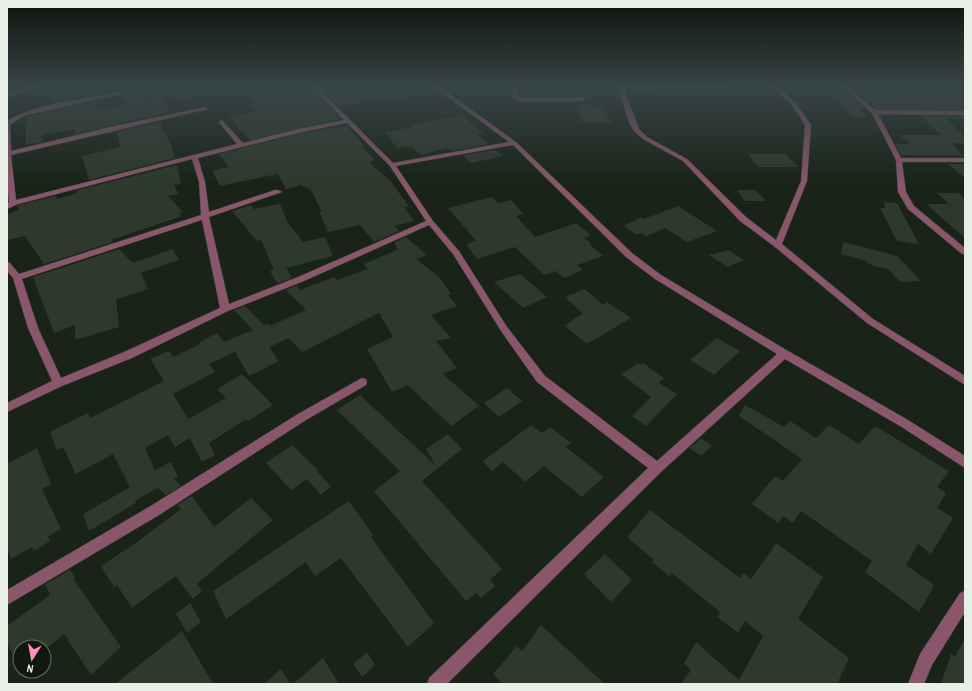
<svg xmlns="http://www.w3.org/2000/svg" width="972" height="691" viewBox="0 0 972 691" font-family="'Archivo Narrow',sans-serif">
	<rect width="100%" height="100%" fill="#192317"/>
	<g fill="#2e392c">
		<polygon points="121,86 142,86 143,100 165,95 169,112 76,134 74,129 42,135 43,142 26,145 26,117 95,101 98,110 127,104"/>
		<polygon points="167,86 214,86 191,98 178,102"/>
		<polygon points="240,86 310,86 341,119 298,128 250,140 229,117 256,112 250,104 254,104"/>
		<polygon points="318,86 431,86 431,93 389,100 338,106"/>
		<polygon points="829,86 840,86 865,109 859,108 867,118 852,117"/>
		<polygon points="850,86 951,86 965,95 965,110 876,109"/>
		<polygon points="90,87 93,95 53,103 51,96 76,91 76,89"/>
		<polygon points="576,105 602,106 611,123 583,123"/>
		<polygon points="463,115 483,133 477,134 489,144 450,151 447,148 421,155 411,146 397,148 385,132 414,127 411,125"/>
		<polygon points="921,116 965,116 965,119 947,118 965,138 965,144 951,143 963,156 901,155 895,144 910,144 899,135 941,135"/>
		<polygon points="159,122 171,144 175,158 89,180 82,156 120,147 117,132"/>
		<polygon points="347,125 364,146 361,146 375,160 369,162 391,182 409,206 404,207 414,221 394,226 400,231 374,242 360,225 328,232 319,212 322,212 311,190 301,185 286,189 278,174 220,186 213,172 214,170 229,167 219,154 298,134"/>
		<polygon points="495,150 503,156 471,163 463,155"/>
		<polygon points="748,154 786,154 798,167 758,167"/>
		<polygon points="948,164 965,164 965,178"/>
		<polygon points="177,165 181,184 174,185 178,194 168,196 183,212 179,214 182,216 111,240 113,242 44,264 25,236 7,240 7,214 19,210 17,206 18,205 56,196 57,199 77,193 77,190"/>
		<polygon points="737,190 755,190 766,201 745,201"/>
		<polygon points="937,193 958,193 965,199 965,238 926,204 949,204"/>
		<polygon points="492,197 498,203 511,200 523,214 516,216 535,237 576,223 591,235 584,238 591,243 589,244 603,256 577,265 583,270 564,278 556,271 544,275 515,247 477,259 466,244 476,241 448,208"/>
		<polygon points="884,202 897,203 919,244 897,241 880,208 885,208"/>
		<polygon points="280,204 288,223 303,242 325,237 333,256 286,268 292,278 279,283 276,282 270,271 274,270 261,240 257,241 232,211 251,205 254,209"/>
		<polygon points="678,206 717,231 687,242 665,228 647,236 641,233 637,235 624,226 641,217 644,219"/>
		<polygon points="406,237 427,255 416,259 440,278 451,294 448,295 457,306 431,315 451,338 436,341 457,368 443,374 479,406 451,426 408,385 392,392 367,349 393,337 379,313 302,352 289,338 269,347 279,361 249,376 235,352 209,364 215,372 173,394 188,419 226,398 217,389 242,374 273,405 248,421 246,419 209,443 215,455 202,462 190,438 175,447 168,435 145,448 155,470 171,462 178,477 174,479 181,486 166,495 158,488 135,501 136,503 89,531 83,514 130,487 113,454 76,474 63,447 57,450 50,432 88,413 90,418 164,381 150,359 169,351 173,357 200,344 199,342 217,333 224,342 253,330 234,310 245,306 264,325 268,324 270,326 306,310 286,290 297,285 300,290 334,277 337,280 368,269 364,264 397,250 395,242"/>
		<polygon points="843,242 897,256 921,281 900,282 888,269 874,266 867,263 867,261 841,254"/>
		<polygon points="119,249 133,263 172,249 179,260 141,273 148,289 116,300 119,327 75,340 75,325 54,333 33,277"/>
		<polygon points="728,250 744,260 728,267 709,255"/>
		<polygon points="520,274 547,297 523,308 494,282"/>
		<polygon points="585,289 603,305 607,302 631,318 587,344 565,326 573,320 573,319 583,314 565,297"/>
		<polygon points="717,338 740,351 714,375 690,360"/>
		<polygon points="638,363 641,365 643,363 664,378 659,383 677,394 646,426 632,416 651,397 621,374"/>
		<polygon points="507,388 522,401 499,417 484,403"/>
		<polygon points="360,395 436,466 426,449 448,434 462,449 422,481 502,569 490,580 495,586 481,598 476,593 466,601 374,491 400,471 337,410"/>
		<polygon points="745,405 784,427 790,421 816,438 829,425 859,444 875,426 949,471 937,487 946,493 937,508 953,518 931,554 918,544 906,565 933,584 933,588 919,612 865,572 872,561 801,511 793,523 783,516 778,523 752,504 775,476 783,481 802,459 739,416"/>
		<polygon points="531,425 542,433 550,427 571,443 566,447 604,477 582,497 544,466 525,482 503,462 492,471 483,461"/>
		<polygon points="701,438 712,446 701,456 689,448"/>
		<polygon points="292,445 318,470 317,471 331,487 321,495 307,479 291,490 266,463"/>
		<polygon points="37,448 51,484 42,489 61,529 48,537 50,541 34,551 32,547 11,559 7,548 7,464"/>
		<polygon points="192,496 214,527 251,498 273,520 197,584 202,591 193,599 176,576 132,608 117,585 114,587 101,566 137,542 181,509 177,505"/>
		<polygon points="349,501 373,535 371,537 434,623 408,647 341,558 315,576 306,562 226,619 213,591"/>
		<polygon points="650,510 740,578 743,573 751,579 776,543 823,577 798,619 849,658 837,684 681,684 691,670 684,663 696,642 739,680 763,636 745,621 738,633 717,617 720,612 672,573 669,576 652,562 654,560 627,537"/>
		<polygon points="605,554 632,580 611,602 584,574"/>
		<polygon points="70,570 75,578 73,579 121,647 91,675 64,634 48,647 20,647 20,669 7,643 7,626 50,595 45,584"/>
		<polygon points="190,603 201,622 187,633 176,614"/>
		<polygon points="541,625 605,684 503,684 493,674 517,646 522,651"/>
		<polygon points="182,631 213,684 115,684"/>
		<polygon points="965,639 965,684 941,684 951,654 955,656"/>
		<polygon points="367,652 375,665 362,677 353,664"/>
		<polygon points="323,658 339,684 293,684"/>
		<polygon points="281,669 290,684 264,684"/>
	</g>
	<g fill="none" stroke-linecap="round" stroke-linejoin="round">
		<defs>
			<g id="minor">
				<polygon points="33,86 42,86 7,97 7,93"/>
				<path d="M311,86H316L393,163L509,142L433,86H439L516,142L632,253L661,275L788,351L908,420L965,456V468L900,426L785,359L661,472L447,684H427L429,678L648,468L537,382L501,331L453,254L429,225L304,281L228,311L132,358L62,386L7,412V403L52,381L28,328L13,278L7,271V262L10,263L19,274L201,215L199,182L192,159L18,204L7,209V204L9,202L7,183V121C34,104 85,99 118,92L121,94L23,116L10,125L11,151L110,127L205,107L208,109L11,155L16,200L237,144L219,122L222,120L243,143L298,129L344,120ZM347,123L390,166L426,221L298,277L229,304L209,217L282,192L278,190H275L209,212L205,182L198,158L298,133ZM513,145L626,257L655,279L777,354L657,461L545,376L507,327L459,251L433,221L396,166ZM202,220L220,308L124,352L61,378L38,328L22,279Z"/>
				<polygon points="510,86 515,86 518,96 523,98 583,97 586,99 583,101 522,102 514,98"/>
				<polygon points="620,86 768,86 625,89 625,92 639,129 647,137 687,159 746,217 776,240 801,181 805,125 792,105 771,86 777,86 796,103 811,125 807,181 782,244 873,319 965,376 965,385 867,323 775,247 740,221 683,161 643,139 634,131 629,122 619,92"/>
				<polygon points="841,86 847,86 875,110 965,111 965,115 878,114 901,158 965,158 965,162 902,162 906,192 914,206 965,248 965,254 962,254 908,209 898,192 896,160 872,113"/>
				<polygon points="362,378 366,379 367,382 366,385 306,420 159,515 7,605 7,590 149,507 298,414"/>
				<polygon points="965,591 965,612 932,665 924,684 908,684 920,654 960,593"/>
			</g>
		</defs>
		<use href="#minor" stroke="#364034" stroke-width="1"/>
		<use href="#minor" fill="#89566b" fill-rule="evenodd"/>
	</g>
	<linearGradient id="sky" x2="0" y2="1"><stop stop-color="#0e130d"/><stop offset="0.47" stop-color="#384547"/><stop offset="1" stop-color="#384547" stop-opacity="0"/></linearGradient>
	<rect width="972" height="183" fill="url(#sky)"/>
	<rect width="972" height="691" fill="none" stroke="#e8efe7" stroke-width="16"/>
	<g transform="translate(32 659) rotate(191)"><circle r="19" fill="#10190e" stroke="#666f65"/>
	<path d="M0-3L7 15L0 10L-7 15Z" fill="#fd8ebe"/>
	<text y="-6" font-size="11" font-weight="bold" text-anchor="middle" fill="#e8efe7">N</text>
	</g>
</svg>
